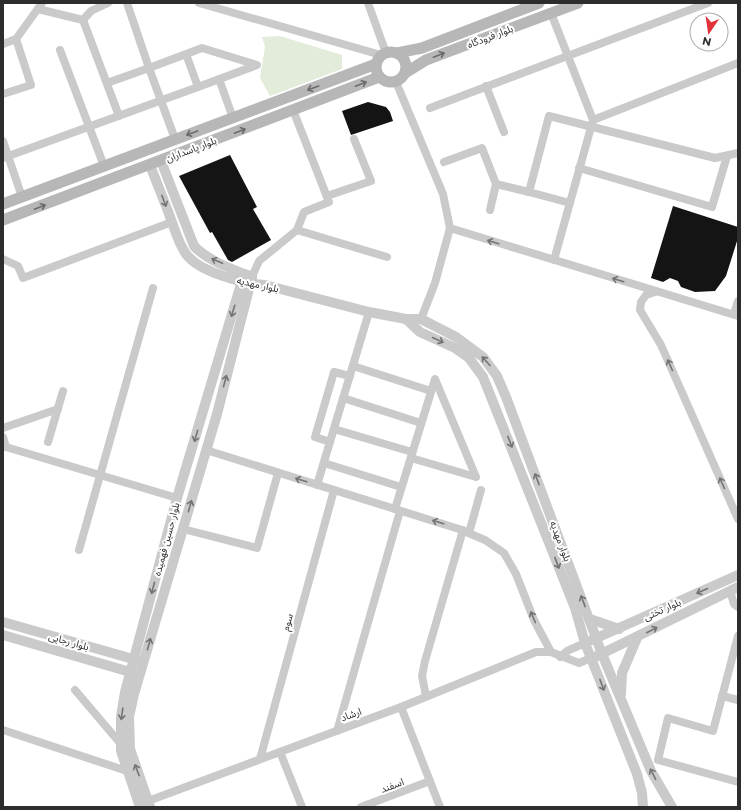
<svg xmlns="http://www.w3.org/2000/svg" width="741" height="810" viewBox="0 0 741 810" font-family="Montserrat,'Noto Sans Arabic',sans-serif">
	<rect width="100%" height="100%" fill="#fff"/>
	<polygon fill="#e3ebdb" points="280,36 342,55 342,69 270,96 260,78 265,47 262,37"/>
	<g fill="#141414">
		<polygon points="368,102 386,107 390,112 393,121 351,135 342,111"/>
		<polygon points="230,155 257,207 253,209 271,240 232,262 228,260 212,232 210,233 179,176"/>
		<polygon points="673,206 738,227 738,238 726,276 715,291 695,292 681,287 678,281 670,278 663,282 651,278"/>
	</g>
	<g fill="none" stroke-linecap="round" stroke-linejoin="round">
		<g stroke="#cacaca" stroke-width="8">
			<polyline points="199,3 381,55"/>
			<polyline points="368,3 386,53"/>
			<polyline points="38,9 83,20 91,11 108,3"/>
			<polyline points="551,13 593,120 554,260"/>
			<polyline points="83,20 119,116"/>
			<polyline points="3,44 16,39 42,3"/>
			<polyline points="60,50 104,166"/>
			<polyline points="219,79 233,118"/>
			<polyline points="396,82 443,194 450,228 435,283 421,319"/>
			<polyline points="107,83 149,68 127,3"/>
			<polyline points="486,86 504,132"/>
			<polyline points="3,94 31,85 16,39"/>
			<polyline points="430,108 708,3"/>
			<polyline points="293,110 329,202 304,212 297,230"/>
			<polyline points="593,120 738,63"/>
			<polyline points="175,139 149,68 202,48 257,65 198,87 186,54"/>
			<polyline points="3,141 22,197"/>
			<polyline points="3,158 198,87"/>
			<polyline points="444,162 482,148 496,184 529,192"/>
			<polyline points="579,168 712,207 727,156"/>
			<polyline points="327,196 371,181 354,139"/>
			<polyline points="570,203 529,192 549,116 715,158 738,153"/>
			<polyline points="490,210 496,184"/>
			<polyline points="450,228 738,316"/>
			<polyline points="3,259 18,266 23,278 172,222"/>
			<polyline points="252,277 259,261 297,230 387,257"/>
			<polyline points="655,292 646,295 641,302 640,310 661,345 738,519"/>
			<polyline points="734,314 738,301"/>
			<polyline points="353,366 431,391"/>
			<polyline points="343,398 421,423"/>
			<polyline points="3,428 58,409"/>
			<polyline points="334,429 412,452"/>
			<polyline points="3,437 6,447 3,446"/>
			<polyline points="48,442 63,391"/>
			<polyline points="330,442 315,437 334,372 350,376"/>
			<polyline points="6,447 177,498"/>
			<polyline points="206,450 459,529 485,540 504,553 516,574 534,620 551,652"/>
			<polyline points="324,463 401,487"/>
			<polyline points="317,485 369,312"/>
			<polyline points="395,509 435,379 476,477 411,458"/>
			<polyline points="183,529 257,548 278,473"/>
			<polyline points="469,533 481,490"/>
			<polyline points="79,550 153,288"/>
			<polyline points="730,591 734,604 738,607"/>
			<polyline points="738,636 713,731 668,718 658,760 738,782"/>
			<polyline points="560,657 567,651 585,643"/>
			<polyline points="75,690 120,743"/>
			<polyline points="426,696 422,676 425,661 463,530"/>
			<polyline points="722,696 738,700"/>
			<polyline points="401,707 440,807"/>
			<polyline points="3,730 127,771"/>
			<polyline points="337,731 400,511"/>
			<polyline points="280,752 302,807"/>
			<polyline points="260,759 334,490"/>
			<polyline points="148,801 401,707 536,652 551,652 579,663 591,658"/>
			<polyline points="361,807 430,781"/>
		</g>
		<g stroke="#cacaca" stroke-width="10">
			<path d="M161,161L194,246C207,260 231,269 250,276"/>
			<path d="M150,165C156,181 163,198 169,214C174,227 178,243 186,254C199,272 244,284 265,285L369,312L406,319H421L456,337L483,357L497,376L506,397L602,654L651,771L672,807"/>
			<polyline points="406,319 420,332 455,348 469,358 483,377 575,608 585,643 637,774 642,793 643,807"/>
			<polyline points="590,619 619,629"/>
			<polyline points="3,622 140,661"/>
			<polyline points="3,635 137,674"/>
			<polyline points="592,640 738,575"/>
			<polyline points="597,656 738,587"/>
			<polyline points="621,694 622,673 637,638"/>
			<polyline points="140,807 121,751 121,716 125,692 177,498 244,274"/>
			<polyline points="150,807 130,749 129,717 134,694 217,414 252,277"/>
		</g>
		<g stroke="#b7b7b7" stroke-width="11">
			<circle cx="391" cy="67" r="15"/>
			<polyline points="397,53 422,48 539,3"/>
			<polyline points="405,73 426,60 578,3"/>
			<polyline points="3,204 376,64"/>
			<polyline points="3,220 379,77"/>
		</g>
	</g>
	<defs><path id="oneway-shaft" d="M-6 0H5M1.5-3L5.5 0L1.5 3" fill="none" stroke-width="1.6" stroke-linecap="round" stroke-linejoin="round"/></defs>
	<g stroke="#6b6b6b">
		<use href="#oneway-shaft" transform="translate(439 55) rotate(-21)"/>
		<use href="#oneway-shaft" transform="translate(361 84) rotate(-21)"/>
		<use href="#oneway-shaft" transform="translate(313 88) rotate(160)"/>
		<use href="#oneway-shaft" transform="translate(240 131) rotate(-21)"/>
		<use href="#oneway-shaft" transform="translate(192 133) rotate(160)"/>
		<use href="#oneway-shaft" transform="translate(40 207) rotate(-21)"/>
	</g>
	<g stroke="#747474">
		<use href="#oneway-shaft" transform="translate(164 201) rotate(69)"/>
		<use href="#oneway-shaft" transform="translate(493 242) rotate(-163)"/>
		<use href="#oneway-shaft" transform="translate(217 261) rotate(-157)"/>
		<use href="#oneway-shaft" transform="translate(618 280) rotate(-163)"/>
		<use href="#oneway-shaft" transform="translate(233 311) rotate(107)"/>
		<use href="#oneway-shaft" transform="translate(438 340) rotate(25)"/>
		<use href="#oneway-shaft" transform="translate(486 361) rotate(-132)"/>
		<use href="#oneway-shaft" transform="translate(670 365) rotate(-114)"/>
		<use href="#oneway-shaft" transform="translate(225 381) rotate(-75)"/>
		<use href="#oneway-shaft" transform="translate(196 436) rotate(106)"/>
		<use href="#oneway-shaft" transform="translate(510 442) rotate(69)"/>
		<use href="#oneway-shaft" transform="translate(537 479) rotate(-111)"/>
		<use href="#oneway-shaft" transform="translate(301 480) rotate(-163)"/>
		<use href="#oneway-shaft" transform="translate(722 483) rotate(-114)"/>
		<use href="#oneway-shaft" transform="translate(190 506) rotate(-74)"/>
		<use href="#oneway-shaft" transform="translate(438 522) rotate(-163)"/>
		<use href="#oneway-shaft" transform="translate(557 563) rotate(69)"/>
		<use href="#oneway-shaft" transform="translate(153 588) rotate(105)"/>
		<use href="#oneway-shaft" transform="translate(702 591) rotate(156)"/>
		<use href="#oneway-shaft" transform="translate(583 601) rotate(-111)"/>
		<use href="#oneway-shaft" transform="translate(533 617) rotate(-113)"/>
		<use href="#oneway-shaft" transform="translate(652 630) rotate(-27)"/>
		<use href="#oneway-shaft" transform="translate(149 644) rotate(-74)"/>
		<use href="#oneway-shaft" transform="translate(602 685) rotate(69)"/>
		<use href="#oneway-shaft" transform="translate(122 714) rotate(98)"/>
		<use href="#oneway-shaft" transform="translate(137 770) rotate(-111)"/>
		<use href="#oneway-shaft" transform="translate(653 774) rotate(-117)"/>
	</g>
	<g text-anchor="middle" stroke-width="4" stroke-linejoin="round" paint-order="stroke">
		<g font-size="10" fill="#2d2d2d" stroke="#fff">
			<text transform="translate(490 36) rotate(-21)" y="4">بلوار فرودگاه</text>
			<text transform="translate(191 149) rotate(-21)" y="4">بلوار پاسداران</text>
			<text transform="translate(258 284) rotate(12)" y="4">بلوار مهدیه</text>
			<text transform="translate(166 539) rotate(-75)" y="4">بلوار حسین فهمیده</text>
			<text transform="translate(561 541) rotate(69)" y="4">بلوار مهدیه</text>
			<text transform="translate(662 609) rotate(-24)" y="4">بلوار تختی</text>
			<text transform="translate(287 622) rotate(-75)" y="4">سوم</text>
			<text transform="translate(69 641) rotate(16)" y="4">بلوار رجایی</text>
			<text transform="translate(351 714) rotate(-20)" y="4">ارشاد</text>
			<text transform="translate(392 785) rotate(-21)" y="4">اسفند</text>
		</g>
	</g>
	<rect width="741" height="810" fill="none" stroke="#2d2d2d" stroke-width="8"/>
	<g transform="translate(709 32) rotate(193)"><circle r="19" fill="#ffffff" stroke="#ababab"/>
	<path d="M0-3L7 15L0 10L-7 15Z" fill="#e2323a"/>
	<text y="-6" font-size="11" font-weight="bold" text-anchor="middle" fill="#2d2d2d">N</text>
	</g>
</svg>
